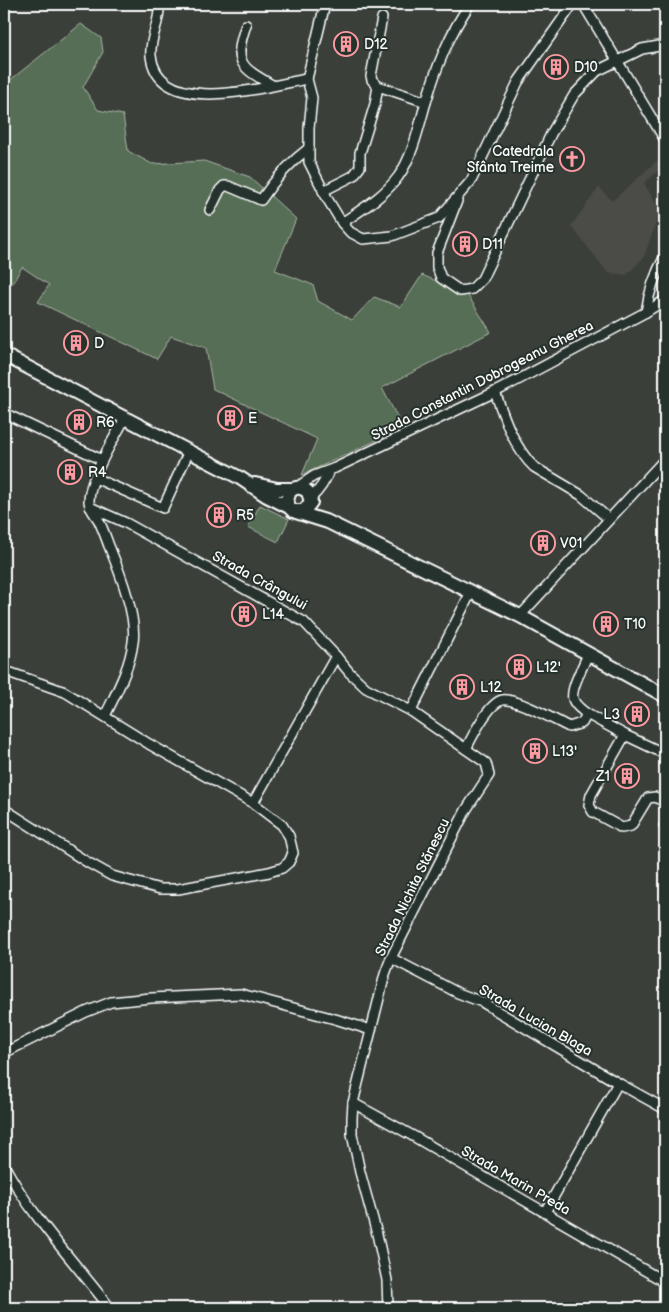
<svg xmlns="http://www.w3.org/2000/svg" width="669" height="1312" viewBox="0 0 669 1312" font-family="'Balsamiq Sans',sans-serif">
	<rect width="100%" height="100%" fill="#3a3f39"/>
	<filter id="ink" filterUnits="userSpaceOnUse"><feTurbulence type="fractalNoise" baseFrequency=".02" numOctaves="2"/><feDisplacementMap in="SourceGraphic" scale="10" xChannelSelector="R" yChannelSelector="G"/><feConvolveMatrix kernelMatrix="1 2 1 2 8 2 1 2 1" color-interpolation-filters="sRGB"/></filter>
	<g filter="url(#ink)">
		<polygon fill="#4c4c46" points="658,160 663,167 644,183 660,211 644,257 627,275 608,273 571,226 599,187 612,201"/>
		<g fill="#576e54" stroke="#abb6aa">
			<polygon points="81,24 101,38 103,52 83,87 98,110 123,115 128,151 152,164 204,161 250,177 296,219 275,270 313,285 318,301 352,320 374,297 401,307 422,275 467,294 491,332 382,388 403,428 302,475 317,439 213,389 206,348 171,336 157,359 38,302 49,285 22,267 12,284 4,280 4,162 10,153 4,147 4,85"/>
			<polygon points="260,505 289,519 278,542 248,527"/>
		</g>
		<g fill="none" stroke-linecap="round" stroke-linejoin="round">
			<defs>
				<g id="minor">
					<path d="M159,4C161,21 149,38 151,56C159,119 267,86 307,79"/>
					<polyline points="325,4 307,79 312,98 309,128 309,162 328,200 342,223 350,232 363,239 392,236 439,218 471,181 518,82 573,4"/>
					<polyline points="583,4 665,140"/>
					<path d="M246,25C233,62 240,67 272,85"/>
					<polyline points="378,86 372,80 371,76 382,18"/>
					<polyline points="323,191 353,176 360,167 360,153 375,104 378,86 426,102"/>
					<polyline points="457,201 437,253 437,267 441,278 460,291 472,289 482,279 551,134 574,95 597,71 642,49 665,45"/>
					<path d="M210,210L220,190L224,186H228L261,200C275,179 289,163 309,148"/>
					<path d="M342,223C362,209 383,197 398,177C413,156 419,126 426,102C437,66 449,34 470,4"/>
					<path d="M646,312C649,292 655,274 665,256"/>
					<path d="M495,392C504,417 514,448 534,467L581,495L609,519"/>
					<polyline points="4,413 102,460"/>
					<polyline points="95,478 163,508 189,451"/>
					<polyline points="296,488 314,476 335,468 495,392 646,312 665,300"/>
					<path d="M311,498C320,490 325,482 329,471"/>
					<polyline points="90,507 126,523 304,622 336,656 253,803"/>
					<polyline points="520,616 665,459"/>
					<polyline points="336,656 349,672 366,688 411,711"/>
					<path d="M587,714C582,710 575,706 573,699C570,688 584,665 588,654"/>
					<path d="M105,716C116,693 130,668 133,642C137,617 119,570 109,546C106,538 103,529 99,521C96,515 89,509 89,501C89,478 114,439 125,418"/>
					<polyline points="625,735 591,795 589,805 593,812 622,828 631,826 648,798 655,797 665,802"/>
					<path d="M466,749C472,737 488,704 502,700C514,697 555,720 569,727L582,723L587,714L625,735L665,754"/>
					<polyline points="4,809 87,862 112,876 160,889 178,889 269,872 282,868 289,862 293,853 289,836 282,825 253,803 149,744 65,692 11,673"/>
					<polyline points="664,826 665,827"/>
					<polyline points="391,958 458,993 482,1002 618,1083 665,1109"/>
					<polyline points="4,1053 86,1012 111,1002 151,998 241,994 335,1019 371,1030"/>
					<polyline points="353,1103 413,1136 665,1282"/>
					<path d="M4,1165C33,1219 73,1260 110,1308"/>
					<polyline points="545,1212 618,1083"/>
					<polyline points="388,1308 387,1280 377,1234 360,1172 352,1134 352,1118 353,1103 385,974 391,958 466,810 489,775 486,763 411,711 471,592"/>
				</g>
				<g id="secondary">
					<path d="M4,355L240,478L267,496L289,507L293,511H304L311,502L308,492C302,487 297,486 290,491L287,500L289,507"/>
					<polyline points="255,484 277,489 293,489"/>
					<polyline points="296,512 328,522 520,616 665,696"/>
				</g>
			</defs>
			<use href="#minor" stroke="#fff" stroke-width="12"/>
			<use href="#secondary" stroke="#fff" stroke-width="16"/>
			<use href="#minor" stroke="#26332d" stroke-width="9"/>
			<use href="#secondary" stroke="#26332d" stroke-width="12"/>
		</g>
	</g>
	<defs>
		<symbol id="building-ring" viewBox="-11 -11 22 22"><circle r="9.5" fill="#26332d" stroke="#ff9aa2" stroke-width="1.5"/><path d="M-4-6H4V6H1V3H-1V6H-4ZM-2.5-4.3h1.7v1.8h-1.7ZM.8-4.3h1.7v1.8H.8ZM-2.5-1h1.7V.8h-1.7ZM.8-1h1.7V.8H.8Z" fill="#ff9aa2"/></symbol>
		<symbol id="church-ring" viewBox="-11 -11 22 22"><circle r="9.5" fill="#26332d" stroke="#ff9aa2" stroke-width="1.5"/><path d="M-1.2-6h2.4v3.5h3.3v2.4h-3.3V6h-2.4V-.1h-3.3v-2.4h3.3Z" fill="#ff9aa2"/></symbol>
	</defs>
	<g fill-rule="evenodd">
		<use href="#building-ring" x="332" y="30" width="28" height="28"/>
		<use href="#building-ring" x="542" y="53" width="28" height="28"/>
		<use href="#church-ring" x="558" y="145" width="28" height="28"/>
		<use href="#building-ring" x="451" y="230" width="28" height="28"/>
		<use href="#building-ring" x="62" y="329" width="28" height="28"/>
		<use href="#building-ring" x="216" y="404" width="28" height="28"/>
		<use href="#building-ring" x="65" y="408" width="28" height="28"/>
		<use href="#building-ring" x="56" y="458" width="28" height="28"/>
		<use href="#building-ring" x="205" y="501" width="28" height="28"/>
		<use href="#building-ring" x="529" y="529" width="28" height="28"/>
		<use href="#building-ring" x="230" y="600" width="28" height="28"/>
		<use href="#building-ring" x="592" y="610" width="28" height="28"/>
		<use href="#building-ring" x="505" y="653" width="28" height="28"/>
		<use href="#building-ring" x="448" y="673" width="28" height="28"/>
		<use href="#building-ring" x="623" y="700" width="28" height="28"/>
		<use href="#building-ring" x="521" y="737" width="28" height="28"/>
		<use href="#building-ring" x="613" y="762" width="28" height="28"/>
	</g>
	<g text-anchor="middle" stroke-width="4" stroke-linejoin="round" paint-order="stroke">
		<g font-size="14" fill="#fff" stroke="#26332d" text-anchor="start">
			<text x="364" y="49">D12</text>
			<text x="574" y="72">D10</text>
			<text x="554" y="156" text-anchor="end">Catedrala<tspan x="554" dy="16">Sfânta Treime</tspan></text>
			<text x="482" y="249">D11</text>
			<text x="94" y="348">D</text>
			<text x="248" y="423">E</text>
			<text x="96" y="427">R6</text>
			<text x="88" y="477">R4</text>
			<text x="236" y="520">R5</text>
			<text x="560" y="548">V01</text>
			<text x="262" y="619">L14</text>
			<text x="624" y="629">T10</text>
			<text x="536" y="672">L12'</text>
			<text x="480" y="692">L12</text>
			<text x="620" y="719" text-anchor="end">L3</text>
			<text x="552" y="756">L13'</text>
			<text x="610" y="781" text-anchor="end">Z1</text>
		</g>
		<g font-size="14" fill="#fff" stroke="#26332d">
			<text transform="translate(482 380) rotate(-27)" y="5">Strada Constantin Dobrogeanu Gherea</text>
			<text transform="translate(260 580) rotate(29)" y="5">Strada Crângului</text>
			<text transform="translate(412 887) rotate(-64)" y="5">Strada Nichita Stănescu</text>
			<text transform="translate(536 1020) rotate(30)" y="5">Strada Lucian Blaga</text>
			<text transform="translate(516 1180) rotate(30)" y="5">Strada Marin Preda</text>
		</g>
	</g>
	<rect width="669" height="1312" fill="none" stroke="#26332d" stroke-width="20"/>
	<rect x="10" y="10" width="649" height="1292" fill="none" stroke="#fff" stroke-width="2" filter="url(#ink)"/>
</svg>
